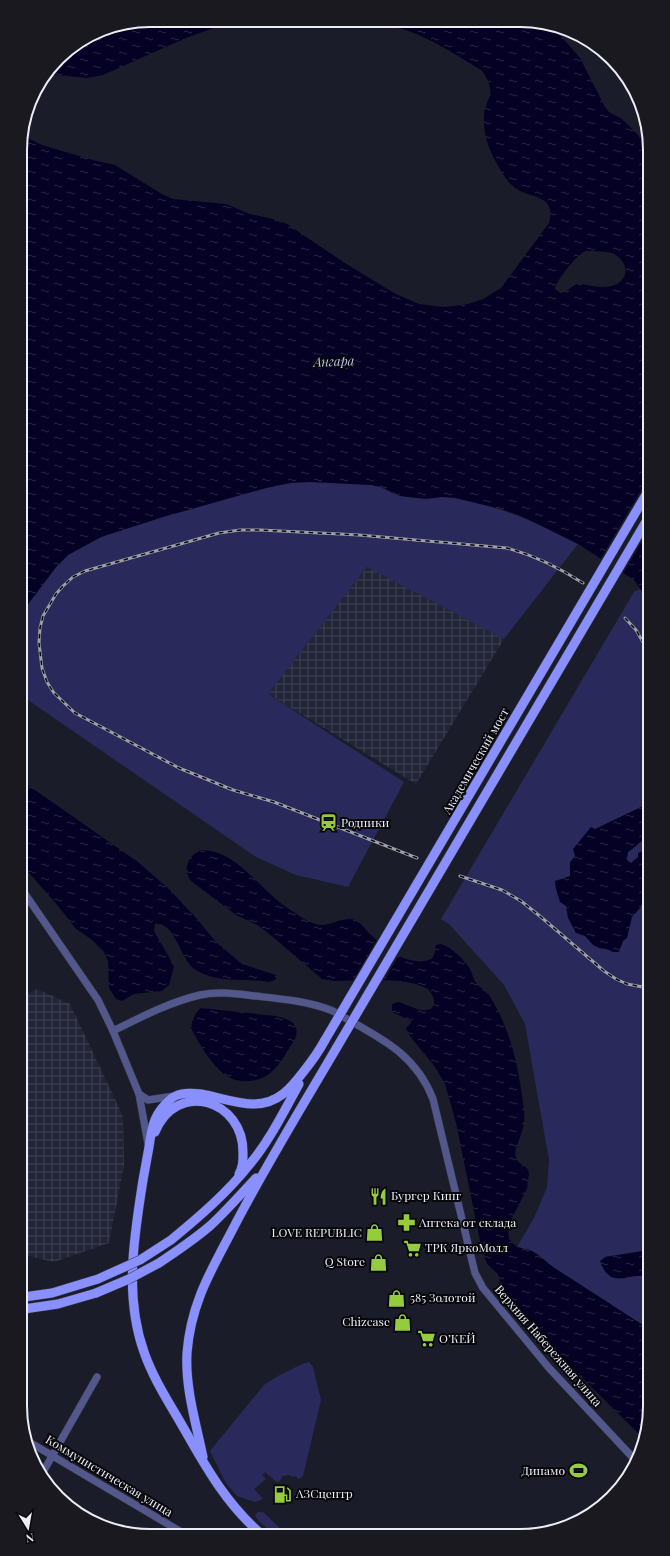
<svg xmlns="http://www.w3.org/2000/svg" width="670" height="1556" viewBox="0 0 670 1556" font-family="'Playfair Display',serif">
	<defs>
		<pattern id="industrial-grid" width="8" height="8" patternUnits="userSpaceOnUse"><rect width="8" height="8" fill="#222437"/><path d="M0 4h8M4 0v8" fill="none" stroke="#424455"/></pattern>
		<pattern id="water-ripples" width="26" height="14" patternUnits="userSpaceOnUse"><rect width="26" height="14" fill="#050125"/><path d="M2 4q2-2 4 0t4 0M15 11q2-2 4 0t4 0" fill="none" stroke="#2a2645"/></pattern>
	</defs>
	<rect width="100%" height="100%" fill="#1b1c29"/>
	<g fill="url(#industrial-grid)">
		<polygon points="367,567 504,639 416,784 268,694"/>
		<polygon points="37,989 70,1004 122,1114 123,1119 124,1165 109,1243 54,1262 24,1255 23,996"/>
	</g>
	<g fill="#292a5b">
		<path d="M309,482C330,482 352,480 373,485C383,487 391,494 401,496C419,500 437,495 455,498C499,506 539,523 578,544L504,639L367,567L268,694L404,782L348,887L296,875L256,857L22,696V612L57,566L68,555L101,537L163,517L266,488L290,483Z"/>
		<path d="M640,589L647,598L649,1199C644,1208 649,1214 649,1224C649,1233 649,1241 649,1250L605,1257L623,1279L641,1274L649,1277V1329L553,1267L537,1254L530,1250L517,1247L534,1218L547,1187L549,1160L525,1024L504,985L449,924L441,919L634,592Z"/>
		<polygon points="309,1362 313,1367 321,1400 303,1476 299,1479 295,1476 294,1477 289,1475 283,1476 278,1483 265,1472 262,1475 266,1479 254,1489 263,1499 255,1502 237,1496 226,1483 210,1451 264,1385 278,1376 302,1364"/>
		<polygon points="258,1512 263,1512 285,1533 272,1533 257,1519 255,1515"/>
	</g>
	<g fill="url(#water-ripples)" fill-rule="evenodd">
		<polygon points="150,20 233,21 186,38 103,75 87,78 48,74 64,52 101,30"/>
		<path d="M356,21L542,22L561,36L580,58L605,107L609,112L622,119L646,143L647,598L634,580L578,544L521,516L501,509L455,498L442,497L426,499L400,496L381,487L371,485L309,482L290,483L266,488L163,517L101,537L68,555L57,566L22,612L20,141L22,135L42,145L93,160L115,165L162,194L173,199L226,204L250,214L273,219L287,224L345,263L394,293L419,304L444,307L468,304L483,299L501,288L549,223C557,193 530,200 514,187C506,181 501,171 496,162C488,149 483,132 484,116C484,108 488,102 490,95C492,88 486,75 481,70C459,57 429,37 405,30C389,25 372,23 356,21ZM586,251C593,251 608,251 614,254C628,262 630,278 615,285C607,288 595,287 587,285C584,285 582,283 578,284C570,285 563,300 555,288C558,279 577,254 586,251Z"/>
		<path d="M22,781L138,862L169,889L197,919L216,942L242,964L276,975V979L270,982C246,978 214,984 193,968C180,957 174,921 155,924L154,931L169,957L174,967L169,985L162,991L134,994L122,1001L116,999L109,988L108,961L104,952L91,939L76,929L58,906L23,866Z"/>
		<path d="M648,800V839C640,840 635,848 628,852L627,860L631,863L638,857V853L647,849C645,854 644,857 648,861L646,865L648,868V895L643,900L641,907L632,917L627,938L623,941L619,952H613L606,949L599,948L593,945L585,936L576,933L568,918L566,906L560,902C558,894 555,889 555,881L570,876V862L575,856L573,849L591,827L595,829L643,806Z"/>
		<path d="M201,850C239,850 261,893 292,911C300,916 312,925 322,925C334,925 345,915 357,921C362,924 366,930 370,934C384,947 397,959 416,961C420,962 428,961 431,959C435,956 435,949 436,945L441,944C450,946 463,959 469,967C472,971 472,976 475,981C479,988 487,991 491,998C512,1033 519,1070 524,1110C525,1117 524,1125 522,1131C520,1141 512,1150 517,1160C519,1163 524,1166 527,1168L529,1173L527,1189L511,1220L508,1229L509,1239L517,1247L530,1250L537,1254L553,1267L649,1329L650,1414L644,1439L567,1363L545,1339L501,1287L498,1274L487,1264L482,1251L456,1123L445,1084L435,1067L409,1035L406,1028L411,1023V1021L392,1012V1004L398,1002C409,1004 418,1013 431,1009C437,1002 433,995 428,989L416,984L401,981L380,980L334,981L322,979L274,938L259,926L236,915L191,881C182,868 188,856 201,850Z"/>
		<path d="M201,1008L276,1016C283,1018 294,1020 296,1028C299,1036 292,1044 288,1050C283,1059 277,1068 269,1074C258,1083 237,1084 225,1075C211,1064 199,1044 191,1028C191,1022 196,1011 201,1008Z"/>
		<path d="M649,1250V1277C628,1271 611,1292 600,1261L605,1257Z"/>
	</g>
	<g fill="#1b1c29">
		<polygon points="647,480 647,533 622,575 600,560"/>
		<polygon points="378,938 385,945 399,955 383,982 352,982"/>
	</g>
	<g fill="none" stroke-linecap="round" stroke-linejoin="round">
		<defs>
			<g id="minor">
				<polyline points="23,891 98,1000 113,1031 139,1094 148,1144"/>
				<path d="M113,1031C141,1017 170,1002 200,995C218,991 237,994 255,996C282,999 308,1001 333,1011C375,1036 414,1050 433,1099L475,1273L483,1288L549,1368L636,1461"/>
				<polyline points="139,1094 148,1100 174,1096"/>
				<polyline points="24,1439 183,1533"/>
				<polyline points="43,1472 97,1377"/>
			</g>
			<g id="major">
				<path d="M155,1132C177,1079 244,1100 243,1153C243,1161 243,1167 239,1174"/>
				<path d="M171,1240C199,1217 227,1193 250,1164C270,1140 284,1111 299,1084"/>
				<path d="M159,1263C177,1251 195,1239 211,1225C227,1210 241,1194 256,1178"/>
				<polyline points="24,1297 52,1293 98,1279"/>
				<polyline points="24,1309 58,1304 96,1293"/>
				<path d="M203,1457C196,1423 185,1388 187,1353C191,1300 214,1266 237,1221C268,1162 303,1105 337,1047"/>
				<path d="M260,1533C228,1505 208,1471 187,1434C172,1407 154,1381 144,1352C124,1296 134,1237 143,1180C145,1169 147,1158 149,1147C152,1125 154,1113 172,1098C180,1092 192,1093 201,1094C218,1097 236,1104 254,1104C278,1104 291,1088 304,1071C312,1061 319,1051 325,1040"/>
			</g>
		</defs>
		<use href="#minor" stroke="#383946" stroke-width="8"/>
		<use href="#major" stroke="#383946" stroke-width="10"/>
		<use href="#minor" stroke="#53588c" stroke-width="7"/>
		<use href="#major" stroke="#8990fd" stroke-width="9"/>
		<defs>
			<g id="rail">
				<polyline points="625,618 636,630 647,649"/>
				<path d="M417,858L274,802L233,790L179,768L75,713L54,693L47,682L42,668L39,643L40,628L43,616L56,594L63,586L73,577L85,571L219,533L240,530H260L359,535L507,548C536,556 558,567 583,583"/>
				<polyline points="460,876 502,890 521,901 541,917 604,971 616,979 627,984 648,988"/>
			</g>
		</defs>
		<use href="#rail" stroke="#9c9ea8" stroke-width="3"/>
		<use href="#rail" stroke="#07070c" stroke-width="1.5" stroke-dasharray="4.5" stroke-linecap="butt"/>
		<defs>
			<g id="major-bridge">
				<polyline points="325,1040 647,493"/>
				<polyline points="337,1047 647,520"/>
				<polyline points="98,1279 140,1260 171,1240"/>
				<polyline points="96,1293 129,1279 159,1263"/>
			</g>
		</defs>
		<use href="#major-bridge" stroke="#383946" stroke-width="10" stroke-linecap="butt"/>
		<use href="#major-bridge" stroke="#8990fd" stroke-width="9"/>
	</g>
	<defs>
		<symbol id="station-bare" viewBox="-9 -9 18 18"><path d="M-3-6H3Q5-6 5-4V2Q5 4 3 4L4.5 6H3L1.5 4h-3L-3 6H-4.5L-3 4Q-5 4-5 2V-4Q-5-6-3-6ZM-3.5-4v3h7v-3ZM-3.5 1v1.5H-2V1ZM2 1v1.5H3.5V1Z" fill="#94cc3c" stroke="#07070c" stroke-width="2.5" paint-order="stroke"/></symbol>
		<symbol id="restaurant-bare" viewBox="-9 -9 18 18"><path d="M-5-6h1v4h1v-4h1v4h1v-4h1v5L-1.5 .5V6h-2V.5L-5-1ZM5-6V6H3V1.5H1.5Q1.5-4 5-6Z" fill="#94cc3c" stroke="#07070c" stroke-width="2.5" paint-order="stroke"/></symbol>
		<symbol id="pharmacy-bare" viewBox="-9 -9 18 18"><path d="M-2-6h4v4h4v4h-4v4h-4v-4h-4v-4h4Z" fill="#94cc3c" stroke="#07070c" stroke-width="2.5" paint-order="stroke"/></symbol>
		<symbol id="shop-bare" viewBox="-9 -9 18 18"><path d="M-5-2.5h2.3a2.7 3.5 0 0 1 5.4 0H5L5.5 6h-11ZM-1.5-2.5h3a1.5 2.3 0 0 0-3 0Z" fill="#94cc3c" stroke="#07070c" stroke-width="2.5" paint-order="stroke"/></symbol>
		<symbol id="supermarket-bare" viewBox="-9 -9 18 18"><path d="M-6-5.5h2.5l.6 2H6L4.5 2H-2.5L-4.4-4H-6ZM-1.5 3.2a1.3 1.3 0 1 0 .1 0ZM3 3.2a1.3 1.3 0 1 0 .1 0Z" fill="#94cc3c" stroke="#07070c" stroke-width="2.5" paint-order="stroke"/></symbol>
		<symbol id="stadium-bare" viewBox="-9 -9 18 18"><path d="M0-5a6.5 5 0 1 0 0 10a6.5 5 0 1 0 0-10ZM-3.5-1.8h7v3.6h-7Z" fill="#94cc3c" stroke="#07070c" stroke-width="2.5" paint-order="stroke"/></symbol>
		<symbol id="fuel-bare" viewBox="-9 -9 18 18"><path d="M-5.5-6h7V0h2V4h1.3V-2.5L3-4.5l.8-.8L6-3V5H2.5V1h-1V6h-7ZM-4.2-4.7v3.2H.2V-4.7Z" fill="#94cc3c" stroke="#07070c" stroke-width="2.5" paint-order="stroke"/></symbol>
	</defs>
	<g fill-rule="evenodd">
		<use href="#station-bare" x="316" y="810" width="25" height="25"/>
		<use href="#restaurant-bare" x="366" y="1184" width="25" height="25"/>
		<use href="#pharmacy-bare" x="394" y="1210" width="25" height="25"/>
		<use href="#shop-bare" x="362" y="1220" width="25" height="25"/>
		<use href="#supermarket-bare" x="400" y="1236" width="25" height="25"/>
		<use href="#shop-bare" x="366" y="1250" width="25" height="25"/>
		<use href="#shop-bare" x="384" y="1286" width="25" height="25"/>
		<use href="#shop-bare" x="390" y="1310" width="25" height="25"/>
		<use href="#supermarket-bare" x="414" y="1326" width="25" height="25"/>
		<use href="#stadium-bare" x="566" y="1458" width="25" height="25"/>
		<use href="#fuel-bare" x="270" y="1482" width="25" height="25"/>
	</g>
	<g text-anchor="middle" stroke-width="4" stroke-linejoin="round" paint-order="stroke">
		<g font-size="12" fill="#ebedf6" stroke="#07070c">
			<text transform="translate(476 761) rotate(-60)" y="4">Академический мост</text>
			<text transform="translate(548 1346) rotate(49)" y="4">Верхняя Набережная улица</text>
			<text transform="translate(109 1476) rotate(31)" y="4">Коммунистическая улица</text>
		</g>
		<g font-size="12" fill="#ebedf6" stroke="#07070c" text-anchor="start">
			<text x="341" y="827">Родники</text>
			<text x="391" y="1200">Бургер Кинг</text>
			<text x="419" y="1227">Аптека от склада</text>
			<text x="362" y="1237" text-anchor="end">LOVE REPUBLIC</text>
			<text x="425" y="1252">ТРК ЯркоМолл</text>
			<text x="365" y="1266" text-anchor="end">Q Store</text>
			<text x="410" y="1302">585 Золотой</text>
			<text x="390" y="1326" text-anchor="end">Chizcase</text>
			<text x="439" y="1343">О’КЕЙ</text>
			<text x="565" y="1475" text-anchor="end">Динамо</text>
			<text x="296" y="1498">АЗСцентр</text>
		</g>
		<g font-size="13" font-style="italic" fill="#bcc2ee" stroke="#07070c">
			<text transform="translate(334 361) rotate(-2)" y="5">Ангара</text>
		</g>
	</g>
	<path d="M0 0H670V1556H0ZM150 27H520A123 123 0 0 1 643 150V1406A123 123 0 0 1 520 1529H150A123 123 0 0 1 27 1406V150A123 123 0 0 1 150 27Z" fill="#19191f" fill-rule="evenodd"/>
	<path fill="none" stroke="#ebedf6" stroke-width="2" d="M150 27H520A123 123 0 0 1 643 150V1406A123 123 0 0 1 520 1529H150A123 123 0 0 1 27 1406V150A123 123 0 0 1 150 27Z"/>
	<g transform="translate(28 1528) rotate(169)" stroke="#07070c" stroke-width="3" paint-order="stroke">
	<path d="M0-3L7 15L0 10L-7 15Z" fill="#ebedf6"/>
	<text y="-6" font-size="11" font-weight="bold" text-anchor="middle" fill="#ebedf6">N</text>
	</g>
</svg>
